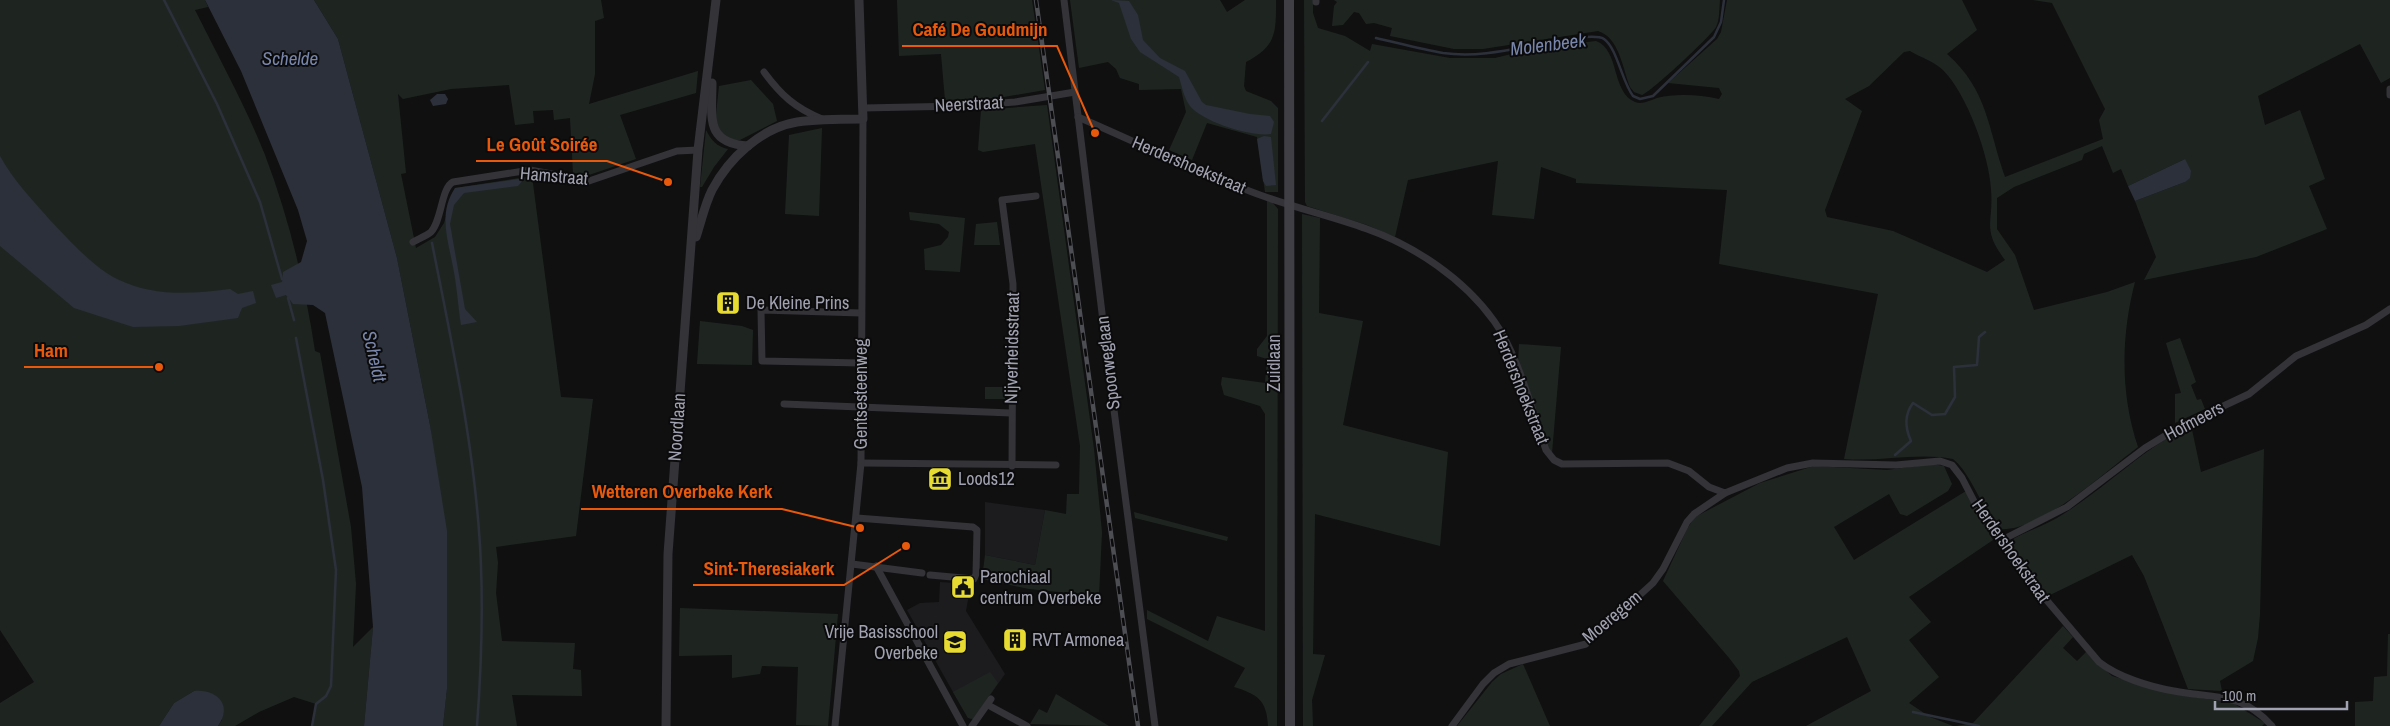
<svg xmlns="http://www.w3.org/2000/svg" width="2390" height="726" viewBox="0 0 2390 726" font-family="'Archivo Narrow',sans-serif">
	<rect width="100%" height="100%" fill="#101011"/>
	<g fill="#1c1c1e">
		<polygon points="985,502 1045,510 1035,565 985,555"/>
		<polygon points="940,582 971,584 966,611 1005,674 973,719 968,718 953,692 907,610 920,603 939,602"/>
	</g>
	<g fill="#1e2521" fill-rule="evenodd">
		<path d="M0,0H205L208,7L195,10C219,58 245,105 265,155C289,218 305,285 315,351L320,353L351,527L356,584L353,647L373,627L364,726H312L316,704L294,697L259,712L235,726H218L222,720L194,691L174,703L159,726H0V703L34,682L0,630Z"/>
		<polygon points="314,0 601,0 604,18 595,21 595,74 589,104 698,71 696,93 620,115 636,159 589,175 573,173 570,118 554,120 553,110 533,111 534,123 515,125 509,85 451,89 403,99 398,94 406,173 401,174 416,248 435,237 444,223 455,188 532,176 561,397 593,399 576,536 496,547 498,563 496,593 502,641 575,643 573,669 581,670 582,696 512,695 517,726 443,726 447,689 430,425 397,258 338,39"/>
		<polygon points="897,0 1032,0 1045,90 998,98 945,100 941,54 899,56"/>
		<path d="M1070,0H1220L1227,12L1245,0H1276C1276,32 1277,46 1246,62L1244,86L1246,91L1271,101L1278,108V192H1265L1257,137L1207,123L1192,160L1169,150L1186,112L1181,89L1139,90V84L1120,78L1116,69L1108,62L1079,68Z"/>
		<path d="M1304,0H1313V13L1318,28L1345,36L1370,51L1372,44L1450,58H1495L1537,48L1596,41C1620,50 1611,92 1635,102C1642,105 1651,100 1657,98C1678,93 1699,95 1719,99L1722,94L1719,88L1668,83L1717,39L1721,32L1727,0H1962L1977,30L1947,54C1988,90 1988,129 2005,177L2103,139L2099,120L2105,109L2052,3L2033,0H2390V78L2381,83L2360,44L2258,96L2265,125L2300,110L2325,179L2309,186L2327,229L2256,257L2144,280L2156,257L2135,201L2185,182V159L2128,186L2121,169L2113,173L2102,146L2084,154L2082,160L2014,187L1997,198V229L2015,255L2034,310L2107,292L2135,282C2121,335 2120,394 2138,447C2106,471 2040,533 1999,529C1982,509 1971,473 1953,459C1918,452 1880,462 1844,459L1878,294L1719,264L1727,190L1576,183V179L1541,167L1534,219L1492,215L1498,161L1408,180L1395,237L1367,225L1307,206L1305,202ZM1910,51C1920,57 1935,62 1943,70C1967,94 1989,155 1991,189C1994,224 1981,228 2005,260L1987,272L1893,231L1827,217L1825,210L1862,111L1845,99L1869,86L1904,52Z"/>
		<path d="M1334,0H1720C1719,9 1720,19 1716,27C1711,36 1650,93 1642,95L1634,92L1630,87C1623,69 1619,37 1598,31L1483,49H1454L1390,36L1392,28L1374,23L1366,24L1359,13L1354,12L1343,25L1332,26L1334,6L1337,2Z"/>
		<polygon points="751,80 773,104 777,121 740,140 730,140 721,134 715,124 719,86"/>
		<polygon points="1047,105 1094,449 1102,532 1099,596 1029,589 982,579 985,555 1035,565 1045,510 1066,514 1067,494 1079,494 1080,446 1035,144 983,152 978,150 981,110"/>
		<polygon points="822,128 819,216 785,214 789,135"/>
		<path d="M706,130C711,140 717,147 728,149L714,167L702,187H700Z"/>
		<path d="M1267,201L1272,202L1278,209L1277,726H1268C1267,700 1257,694 1234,687L1245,668L1147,619V610L1208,641L1217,616L1265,631V414L1260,406L1224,395L1221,384L1222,377L1265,383L1267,359L1257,356V349L1267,336Z"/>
		<polygon points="909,212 965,218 960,272 925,270 924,249 941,245 948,237 949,232 939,224 910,220"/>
		<polygon points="1302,214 1320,218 1319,313 1363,321 1343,425 1448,452 1440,546 1315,514 1313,654 1325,655 1312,700 1313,726 1303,726"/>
		<polygon points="997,222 1000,245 974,245 976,224"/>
		<polygon points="700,321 742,326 753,330 752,365 697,364"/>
		<polygon points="2180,338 2196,382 2191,385 2197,400 2201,399 2205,409 2175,423 2175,394 2181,393 2166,343"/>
		<polygon points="1519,344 1561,347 1552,453 1548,449 1518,362"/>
		<rect x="985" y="387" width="20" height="12"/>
		<path d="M2191,425L2201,472L2264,449L2260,614L2258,638L2253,661L2220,681L2222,691L2188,689L2144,576L2132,555L2046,597L2018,561L2009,545L2010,541C2028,530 2048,525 2065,513C2109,485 2144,448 2191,425Z"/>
		<polygon points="1932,464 1944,466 1952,484 1948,491 1907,516 1900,514 1889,494 1834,527 1854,560 1966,491 1993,540 1909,597 1931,622 1909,640 1939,677 1909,703 1930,717 1953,726 1806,726 1871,691 1847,637 1752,682 1712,726 1699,726 1740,676 1739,671 1730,659 1663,581 1687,529 1695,517 1760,483 1814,466 1887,470"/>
		<polygon points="1134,512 1228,537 1227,541 1135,518"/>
		<polygon points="680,608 838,614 828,726 796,725 798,667 762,666 760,674 732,678 732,655 679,656"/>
		<polygon points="2063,626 2073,637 2063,648 2077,661 2086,652 2112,676 2175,694 2233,703 2265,723 2262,726 1956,726 1973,723"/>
		<polygon points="2388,634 2390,634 2390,726 2355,726 2355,702 2373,701 2374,677 2387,676"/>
		<polygon points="1523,664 1550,726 1457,726 1492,682 1501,674"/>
		<polygon points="990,672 998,683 973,719 968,718 953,692"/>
		<polygon points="1056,694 1109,726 1030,724 1039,709 1047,713"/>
	</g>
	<g fill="#2c303a">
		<polygon points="205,0 314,0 338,39 397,258 430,425 447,531 447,689 443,726 364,726 373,627 362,487 325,313 313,305 293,304 286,295 276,298 271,285 282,282 283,272 301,262 307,241 298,210 241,71"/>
		<path d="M1111,0L1129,1L1138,15L1143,40L1160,58L1185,71L1202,102L1206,105L1250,114L1270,116L1274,122L1271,134C1251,137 1203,122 1190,106C1184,98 1182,87 1179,77L1140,52L1131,39L1119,3Z"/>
		<polygon points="437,94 445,94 448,99 446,104 433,106 430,100"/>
		<polygon points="1264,136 1271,137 1276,185 1266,186 1263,181 1257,139"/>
		<path d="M0,156C13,180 31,198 49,219C66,237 95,269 117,279C153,297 192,294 230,289L238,294L253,291L256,303L242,308L238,318L179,326L133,327L74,308L0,246Z"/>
		<polygon points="2185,159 2191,171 2190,178 2185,182 2135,201 2128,186"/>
		<path d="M525,178L518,186L464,193L454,205L450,224L465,309L477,322L461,325C458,306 457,286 453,267C448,240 438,213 455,188Z"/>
		<path d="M194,691C217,689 233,705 218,726H159L174,703Z"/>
	</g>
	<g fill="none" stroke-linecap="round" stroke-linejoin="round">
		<g stroke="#2c303a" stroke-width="2.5">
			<polyline points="164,0 217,104 260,202 282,279"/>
			<path d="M1376,38C1398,43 1420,49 1443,53C1472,57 1501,52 1529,46C1544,44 1593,32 1604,39C1617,48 1622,82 1633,96L1640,99L1653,96L1714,37L1721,22L1724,0"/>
			<polyline points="1322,121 1368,62"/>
			<path d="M432,243C453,349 477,458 481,566C483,620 481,673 477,726"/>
			<polyline points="288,298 294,320"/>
			<polyline points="296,338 323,480 336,570 331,686 326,696 316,704 312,726"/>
			<path d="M1895,455L1911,441C1905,428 1904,415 1913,403L1932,415L1945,414L1955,397L1954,367L1977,365L1979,337L1985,332"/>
			<polyline points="1913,712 1979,726"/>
		</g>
		<g stroke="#333338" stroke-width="7">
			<polyline points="1064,0 1111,387 1155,726"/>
			<polyline points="1316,0 1316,2"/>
			<path d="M764,72C781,95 795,108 822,119"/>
			<polyline points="2390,89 2390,95"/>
			<polyline points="863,108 961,106 1015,102 1075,92"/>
			<path d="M1078,117C1136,142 1193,170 1252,192C1290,207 1329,215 1367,229C1415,246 1464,279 1494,321C1518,354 1532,411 1546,450L1554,460L1562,464L1668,463L1689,471L1709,487L1725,493L1787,468L1813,463L1896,465L1940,461L1952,465L1962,478L1978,509L2016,564L2099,662C2118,677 2150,687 2174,691C2214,699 2241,691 2272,726"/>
			<path d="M413,242C418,239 426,236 431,232C442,220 441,188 453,182L530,170L589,181L677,151L698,150"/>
			<polyline points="861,313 761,310 762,361 862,363"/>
			<polyline points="784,404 1011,413"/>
			<polyline points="861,463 1056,465"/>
			<polyline points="1012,466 1013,284 1002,200 1036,196"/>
			<polyline points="857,518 973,527 977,530 976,574 974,579 930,575"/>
			<polyline points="2000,541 2067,507 2145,448 2181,426 2249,394 2296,356 2366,325 2390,309"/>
			<polyline points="852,564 922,573"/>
			<polyline points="876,566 963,726"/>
			<polyline points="988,705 1027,726"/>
			<polyline points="835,726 861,463 863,119"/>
			<polyline points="972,726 991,699"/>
			<polyline points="1452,726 1483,684 1494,673 1509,664 1586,644 1653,583 1663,569 1687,522 1694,514 1725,493"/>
		</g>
		<g stroke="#333338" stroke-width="9">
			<path d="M712,83C712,118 705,143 748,146"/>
			<path d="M696,237C701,222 705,204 712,190C729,158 761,128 797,122C818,119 841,119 863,119L859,0"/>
			<polyline points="666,726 668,554 698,150 716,0"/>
		</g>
		<polyline stroke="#3f3f45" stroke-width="10" points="1289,0 1290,726"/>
		<defs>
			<polyline id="rail" points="1036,0 1138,726"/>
		</defs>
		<use href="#rail" stroke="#4d4d54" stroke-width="4.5"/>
		<use href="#rail" stroke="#0b0b0c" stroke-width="2.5" stroke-dasharray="8" stroke-linecap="butt"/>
	</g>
	<defs>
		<symbol id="building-square" viewBox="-11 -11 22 22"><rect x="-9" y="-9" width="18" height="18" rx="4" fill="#e7db31" stroke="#0b0b0c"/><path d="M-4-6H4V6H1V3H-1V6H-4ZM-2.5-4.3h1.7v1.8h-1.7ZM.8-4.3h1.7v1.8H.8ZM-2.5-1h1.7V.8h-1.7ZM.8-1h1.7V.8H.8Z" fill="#111"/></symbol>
		<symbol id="museum-square" viewBox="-11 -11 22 22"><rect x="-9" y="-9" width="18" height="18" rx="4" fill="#e7db31" stroke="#0b0b0c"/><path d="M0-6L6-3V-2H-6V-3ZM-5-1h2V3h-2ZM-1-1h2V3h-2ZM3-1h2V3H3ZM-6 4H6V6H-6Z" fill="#111"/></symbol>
		<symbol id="civic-square" viewBox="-11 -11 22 22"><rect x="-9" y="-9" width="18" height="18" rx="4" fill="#e7db31" stroke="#0b0b0c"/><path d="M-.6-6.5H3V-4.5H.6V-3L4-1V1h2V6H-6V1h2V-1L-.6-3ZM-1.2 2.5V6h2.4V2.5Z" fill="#111"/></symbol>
		<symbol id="school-square" viewBox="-11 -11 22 22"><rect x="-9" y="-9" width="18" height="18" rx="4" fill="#e7db31" stroke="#0b0b0c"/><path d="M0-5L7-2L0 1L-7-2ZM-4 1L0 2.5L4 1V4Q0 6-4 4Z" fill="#111"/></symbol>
	</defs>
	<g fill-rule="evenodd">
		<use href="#building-square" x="714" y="289" width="28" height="28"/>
		<use href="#museum-square" x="926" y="465" width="28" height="28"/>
		<use href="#civic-square" x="949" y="573" width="28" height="28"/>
		<use href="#building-square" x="1001" y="626" width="28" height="28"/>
		<use href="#school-square" x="941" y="628" width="28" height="28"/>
	</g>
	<g text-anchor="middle" stroke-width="4" stroke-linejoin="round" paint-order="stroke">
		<g font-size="18" fill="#a1a2b1" stroke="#0b0b0c">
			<text transform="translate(969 104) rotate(-3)" y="6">Neerstraat</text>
			<text transform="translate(1189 165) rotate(23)" y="6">Herdershoekstraat</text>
			<text transform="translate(554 176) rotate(5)" y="6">Hamstraat</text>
			<text transform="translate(1012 348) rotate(-89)" y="6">Nijverheidsstraat</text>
			<text transform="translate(1108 363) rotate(-97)" y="6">Spoorweglaan</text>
			<text transform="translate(1274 363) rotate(-90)" y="6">Zuidlaan</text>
			<text transform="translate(1521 387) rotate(68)" y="6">Herdershoekstraat</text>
			<text transform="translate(861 394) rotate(-90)" y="6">Gentsesteenweg</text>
			<text transform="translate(2194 421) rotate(-28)" y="6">Hofmeers</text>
			<text transform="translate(677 427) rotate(-86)" y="6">Noordlaan</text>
			<text transform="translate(2011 551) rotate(55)" y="6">Herdershoekstraat</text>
			<text transform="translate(1612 617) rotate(-40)" y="6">Moeregem</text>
		</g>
		<g font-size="18" fill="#a1a2b1" stroke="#0b0b0c" text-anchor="start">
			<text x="746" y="309">De Kleine Prins</text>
			<text x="958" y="485">Loods12</text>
			<text x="980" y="583">Parochiaal<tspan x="980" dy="21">centrum Overbeke</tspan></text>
			<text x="938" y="638" text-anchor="end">Vrije Basisschool<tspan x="938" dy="21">Overbeke</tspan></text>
			<text x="1032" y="646">RVT Armonea</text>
		</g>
		<g font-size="19" font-style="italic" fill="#7986ab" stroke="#0b0b0c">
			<text transform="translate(1548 44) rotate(-7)" y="7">Molenbeek</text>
			<text x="290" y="65">Schelde</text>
			<text transform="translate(375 356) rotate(77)" y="7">Scheldt</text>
		</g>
	</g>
	<path fill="none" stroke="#e8590c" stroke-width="2" d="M1095 133L1057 46H902M668 182L607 161H476M159 367L78 367H24M860 528L782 509H581M906 546L844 585H693"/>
	<g fill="#e8590c" stroke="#0b0b0c" stroke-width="2">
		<circle cx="1095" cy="133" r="5"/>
		<circle cx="668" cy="182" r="5"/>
		<circle cx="159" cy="367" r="5"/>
		<circle cx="860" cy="528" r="5"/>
		<circle cx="906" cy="546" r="5"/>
	</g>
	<g font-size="19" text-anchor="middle" font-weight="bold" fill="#e8590c" stroke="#0b0b0c" stroke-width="4" stroke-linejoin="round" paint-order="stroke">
		<text x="980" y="36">Café De Goudmijn</text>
		<text x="542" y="151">Le Goût Soirée</text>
		<text x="51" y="357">Ham</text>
		<text x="682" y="498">Wetteren Overbeke Kerk</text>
		<text x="769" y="575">Sint-Theresiakerk</text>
	</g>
	<path d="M2215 701v8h132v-8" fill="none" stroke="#a1a2b1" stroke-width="2.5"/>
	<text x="2222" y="701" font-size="15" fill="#a1a2b1" stroke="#0b0b0c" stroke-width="4" paint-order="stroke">100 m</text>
</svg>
